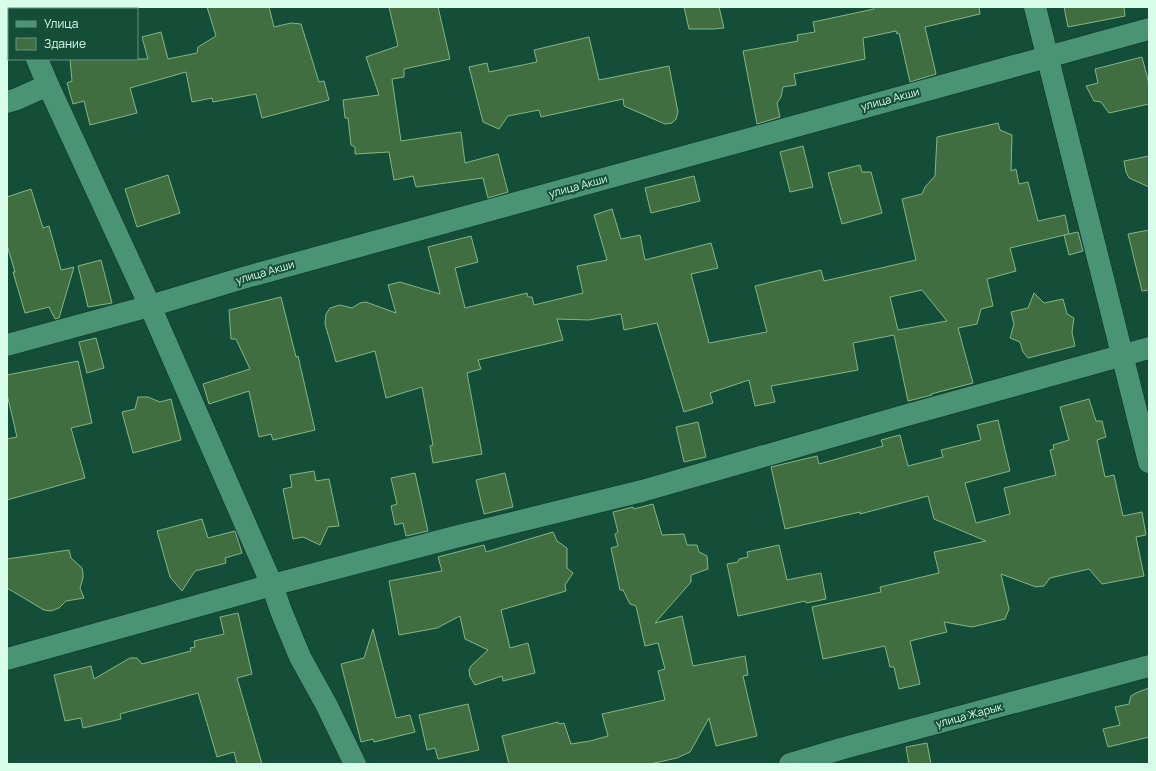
<svg xmlns="http://www.w3.org/2000/svg" width="1156" height="771" viewBox="0 0 1156 771" font-family="Manrope,sans-serif">
	<rect width="100%" height="100%" fill="#144e39"/>
	<g fill="#406e41" stroke="#85b685" fill-rule="evenodd">
		<polygon points="207,7 269,7 274,27 291,23 301,24 319,82 324,81 329,100 262,118 256,94 213,102 212,98 192,102 186,72 130,88 137,113 90,125 84,101 73,104 67,83 72,81 70,59 148,59 142,37 161,32 168,59 197,53 198,47 216,36"/>
		<polygon points="389,7 438,7 450,59 404,69 404,77 392,79 401,141 461,132 465,163 498,154 508,192 488,198 483,178 416,187 413,176 394,180 389,152 355,154 355,147 351,145 348,118 345,118 343,100 379,95 366,57 398,46"/>
		<polygon points="684,7 719,7 724,28 713,29 689,29"/>
		<polygon points="874,7 979,7 980,14 925,27 936,74 910,82 899,33 897,34 896,31 863,38 865,59 794,74 796,85 783,87 781,97 777,103 780,117 757,124 743,51 798,41 797,35 815,32 813,22 874,9"/>
		<polygon points="1064,7 1124,7 1125,16 1068,27"/>
		<polygon points="589,37 599,80 669,66 678,112 676,119 672,123 665,124 624,106 623,99 541,117 539,110 508,116 499,129 483,122 469,67 487,63 489,72 537,62 534,50"/>
		<polygon points="1142,57 1149,84 1149,104 1109,113 1101,102 1094,101 1086,86 1098,83 1095,69"/>
		<path d="M998,123L1000,130L1012,135L1011,171L1016,169L1019,184L1028,182L1038,221L1065,215L1069,234L1010,248L1016,271L987,279L993,306L981,309L977,324L958,328L973,383L931,394L932,395L908,401L894,335L853,343L858,370L771,386L775,402L755,406L749,380L710,393L713,403L684,412L657,323L624,330L621,314L589,320L557,319L563,340L478,360L481,369L467,373L482,454L433,463L430,446L433,445L422,387L386,398L375,351L336,362L325,324L326,314L330,308L340,305L352,308L360,303L366,302L396,313L388,285L400,282L440,294L428,247L471,236L478,262L455,268L465,308L527,293L528,297H532L534,305L583,293L577,266L607,260L594,215L612,209L621,239L640,235L645,260L711,243L718,268L691,274L709,343L767,332L755,286L821,270L824,281L916,260L902,199L922,194L925,187L935,176L937,137ZM922,290L947,321L898,330L890,297Z"/>
		<polygon points="803,146 813,187 790,192 780,152"/>
		<polygon points="1149,156 1149,187 1129,178 1126,172 1124,161"/>
		<polygon points="860,165 862,172 871,172 882,213 842,224 828,173"/>
		<polygon points="168,175 180,213 137,227 125,189"/>
		<polygon points="694,176 700,201 651,213 645,188"/>
		<polygon points="31,189 43,228 49,226 61,270 74,267 59,318 55,319 49,307 25,313 13,272 15,272 7,245 7,197"/>
		<polygon points="1149,230 1149,290 1142,291 1128,234"/>
		<polygon points="1078,232 1083,251 1069,255 1064,235"/>
		<polygon points="101,260 112,303 88,307 78,266"/>
		<polygon points="1034,293 1044,303 1063,299 1067,314 1074,318 1072,332 1075,346 1028,358 1023,352 1020,342 1010,338 1014,324 1011,312 1028,308"/>
		<polygon points="281,297 296,357 298,356 315,430 273,440 271,434 259,437 249,391 209,404 203,384 250,369 236,339 231,339 229,310"/>
		<polygon points="96,338 104,368 87,373 79,342"/>
		<polygon points="78,361 92,423 71,428 85,478 7,500 7,439 17,437 7,394 7,375"/>
		<polygon points="138,397 148,397 160,402 171,399 181,440 133,453 122,412 135,409"/>
		<polygon points="1089,399 1096,421 1102,421 1106,437 1097,440 1105,477 1114,475 1123,516 1142,512 1146,535 1136,537 1144,576 1102,584 1089,569 1050,578 1044,586 1036,587 1001,574 1009,609 1005,619 972,627 944,622 947,632 910,641 920,684 899,689 894,667 890,667 885,646 823,659 812,607 881,592 880,587 939,573 934,552 986,541 934,519 928,496 860,514 860,512 785,529 771,467 817,456 819,464 883,446 881,440 900,435 908,466 943,457 941,450 981,440 977,425 998,420 1010,471 965,483 976,523 1010,514 1004,488 1056,475 1050,450 1054,449 1053,445 1069,440 1060,407"/>
		<polygon points="698,422 706,457 684,462 676,427"/>
		<polygon points="314,471 316,481 329,479 339,526 328,527 320,545 303,537 293,539 283,489 292,487 290,475"/>
		<polygon points="415,473 428,531 406,536 403,523 395,525 391,506 397,504 391,478"/>
		<polygon points="505,473 513,507 484,514 476,480"/>
		<polygon points="653,504 662,535 684,534 687,545 697,545 699,552 707,556 708,569 691,575 691,582 655,623 682,616 693,666 745,656 748,675 743,676 757,736 716,746 709,718 690,752 677,758 650,764 509,764 502,736 558,722 559,724 564,723 571,744 590,741 608,736 602,714 665,700 658,671 665,669 658,643 645,646 636,606 630,604 623,590 620,590 611,548 618,546 615,534 618,532 613,512 633,507 634,509"/>
		<polygon points="202,519 208,538 235,531 242,553 225,558 226,563 195,571 182,591 170,577 157,531"/>
		<polygon points="553,532 557,541 567,548 567,568 573,573 565,585 566,591 501,610 510,648 528,643 535,673 503,681 502,676 475,685 470,677 469,670 471,666 488,650 465,639 460,616 437,628 399,635 389,581 442,571 438,557 484,545 486,552"/>
		<polygon points="779,545 787,580 821,573 826,599 806,603 805,601 738,616 727,564 738,562 739,559 748,557 747,552"/>
		<polygon points="69,550 71,558 82,568 83,573 83,578 80,588 84,598 66,601 59,608 51,611 44,610 7,588 7,559"/>
		<polygon points="238,613 252,674 237,678 262,764 237,764 234,752 217,757 198,693 120,714 121,719 83,728 81,718 65,721 54,675 91,666 94,679 130,658 137,658 142,664 191,651 190,648 195,647 194,641 224,634 220,617"/>
		<polygon points="373,629 396,718 410,715 415,732 374,742 373,739 361,742 341,664 364,658"/>
		<polygon points="1149,688 1149,737 1108,747 1103,729 1120,725 1115,707 1129,704 1131,696 1136,693"/>
		<polygon points="468,704 479,750 438,759 435,748 427,750 419,715"/>
		<polygon points="927,743 931,764 909,764 906,747"/>
	</g>
	<g fill="none" stroke-linecap="round" stroke-linejoin="round">
		<defs>
			<g id="minor">
				<polyline points="15,7 16,9"/>
				<polyline points="1035,7 1149,462"/>
				<polyline points="83,9 91,7"/>
				<polyline points="37,59 48,85 150,306 272,585 281,611 300,657 326,704 355,764"/>
				<polyline points="7,102 17,99 48,85"/>
				<polyline points="7,345 150,306 243,278 1149,29"/>
				<polyline points="7,659 272,585 455,537 642,491 900,417 1149,348"/>
				<polyline points="790,764 844,748 1149,666"/>
			</g>
		</defs>
		<use href="#minor" stroke="#083122" stroke-width="23"/>
		<use href="#minor" stroke="#4a9375" stroke-width="22"/>
	</g>
	<g text-anchor="middle" stroke-width="4" stroke-linejoin="round" paint-order="stroke">
		<g font-size="11" fill="#d9fdeb" stroke="#144e39">
			<text transform="translate(890 99) rotate(-15)" y="4">улица Акши</text>
			<text transform="translate(578 186) rotate(-15)" y="4">улица Акши</text>
			<text transform="translate(265 272) rotate(-16)" y="4">улица Акши</text>
			<text transform="translate(969 715) rotate(-15)" y="4">улица Жарык</text>
		</g>
	</g>
	<rect width="1156" height="771" fill="none" stroke="#d9fdeb" stroke-width="16"/>
	<rect x="8" y="8" width="130" height="52" fill="#144e39" stroke="#639480"/>
	<rect x="16" y="21" width="20" height="6" fill="#4a9375" stroke="#639480"/>
	<text x="44" y="28" font-size="12" fill="#d9fdeb">Улица</text>
	<rect x="16" y="38" width="20" height="12" fill="#406e41" stroke="#639480"/>
	<text x="44" y="48" font-size="12" fill="#d9fdeb">Здание</text>
</svg>
